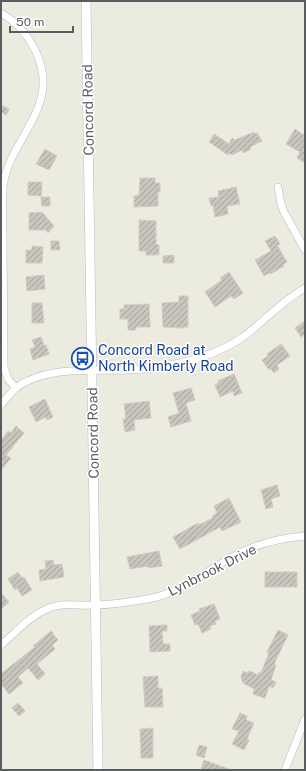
<svg xmlns="http://www.w3.org/2000/svg" width="306" height="771" viewBox="0 0 306 771" font-family="'Public Sans',sans-serif">
	<defs>
		<pattern id="building-hatch" width="6" height="6" patternUnits="userSpaceOnUse"><rect width="6" height="6" fill="#c7c5bd"/><path d="M-1 1l2-2M0 6l6-6M5 7l2-2" fill="none" stroke="#a5a39d"/></pattern>
	</defs>
	<rect width="100%" height="100%" fill="#ecebe0"/>
	<g fill="url(#building-hatch)" stroke="#d0cdbf">
		<polygon points="1,105 9,109 6,115 1,112"/>
		<polygon points="295,129 305,136 305,163 297,158 300,152 286,144"/>
		<polygon points="254,132 255,134 257,133 262,141 250,147 251,149 243,153 242,150 232,155 229,153 228,155 209,142 214,134 229,144 232,138 235,140"/>
		<polygon points="45,149 57,156 49,170 36,164"/>
		<polygon points="140,178 155,178 155,183 160,183 160,192 158,192 158,206 134,207 134,196 139,195"/>
		<polygon points="28,182 42,182 41,196 28,195"/>
		<polygon points="236,187 240,204 227,206 228,214 215,217 213,205 211,206 209,198 219,197 218,191"/>
		<polygon points="41,197 50,197 50,206 42,206"/>
		<polygon points="42,212 54,226 48,233 46,230 29,230 29,213"/>
		<polygon points="139,220 156,221 156,244 159,245 159,255 146,255 146,251 139,251"/>
		<polygon points="275,236 280,244 277,245 287,262 283,265 284,266 270,274 269,273 264,276 255,260 271,251 265,241"/>
		<polygon points="51,241 59,241 60,250 51,250"/>
		<polygon points="32,246 43,247 42,263 26,263 26,250 32,250"/>
		<polygon points="174,255 174,263 163,263 163,256"/>
		<polygon points="229,272 243,293 234,299 231,296 215,307 205,292 222,280 220,278"/>
		<polygon points="44,275 45,289 27,291 26,277"/>
		<polygon points="179,296 188,296 188,327 183,327 183,328 163,327 162,303 179,302"/>
		<polygon points="32,303 42,303 44,323 32,323"/>
		<polygon points="149,304 150,327 136,327 136,330 128,330 128,319 120,319 120,309 124,309 124,305"/>
		<polygon points="305,321 305,334 301,337 295,328"/>
		<polygon points="41,337 44,345 46,345 49,354 33,360 30,349 35,347 32,340"/>
		<polygon points="281,344 290,356 277,365 279,369 274,373 270,368 269,370 262,360 268,356 267,354"/>
		<polygon points="234,374 242,393 234,396 233,391 220,397 215,385 219,383 218,381"/>
		<polygon points="191,388 195,400 186,403 191,421 171,427 168,417 179,413 173,393"/>
		<polygon points="45,399 53,417 47,420 46,417 36,422 29,407"/>
		<polygon points="149,401 151,418 134,420 135,430 125,432 123,419 126,419 124,404"/>
		<polygon points="16,426 24,433 6,455 11,458 1,470 1,440 8,431 11,433"/>
		<polygon points="277,485 280,496 271,499 273,507 266,509 261,490"/>
		<polygon points="229,498 241,522 222,531 220,527 180,549 173,537 198,523 199,525 213,518 212,516 217,513 214,506"/>
		<polygon points="159,551 162,566 148,568 148,566 130,569 127,557"/>
		<polygon points="53,560 54,565 62,564 64,577 40,581 39,570 46,569 45,561"/>
		<polygon points="18,572 22,578 24,577 32,590 22,596 17,588 15,590 8,579"/>
		<rect x="265" y="572" width="32" height="15"/>
		<polygon points="1,593 9,602 1,609"/>
		<polygon points="214,604 220,619 215,621 216,624 210,626 211,629 202,633 199,626 197,624 195,625 191,615 200,611 199,609"/>
		<polygon points="167,625 167,631 162,631 163,644 170,644 170,651 150,652 149,626"/>
		<polygon points="278,630 288,635 274,664 276,665 271,680 276,682 273,688 269,686 265,698 253,694 254,689 243,683 241,677 243,671 246,673 250,671 258,675 259,672 261,673 269,653 267,652"/>
		<polygon points="51,631 58,640 52,645 55,649 37,664 45,674 38,680 28,668 18,677 23,683 9,694 1,684 1,674 35,647 33,646"/>
		<polygon points="158,676 158,688 162,688 163,707 145,707 143,677"/>
		<polygon points="18,703 25,711 19,716 12,708"/>
		<polygon points="240,713 247,716 246,720 254,723 247,739 249,740 244,750 232,744 239,731 232,729"/>
		<polygon points="153,728 153,758 141,758 140,729"/>
		<polygon points="199,745 207,747 204,758 196,755"/>
		<polygon points="204,760 229,769 229,770 201,770"/>
	</g>
	<g fill="none" stroke-linecap="round" stroke-linejoin="round">
		<defs>
			<g id="minor">
				<path d="M1,13C24,26 40,51 43,77C46,116 11,144 4,181C1,198 3,218 3,236C3,279 4,323 4,367L8,379L16,388"/>
				<polyline points="278,187 281,204 284,212 305,250"/>
				<path d="M1,405C6,399 11,392 17,387C54,361 109,375 151,368C182,364 217,355 243,337C265,321 280,302 305,288"/>
				<path d="M1,645C16,632 31,615 49,608C64,602 79,606 94,605C110,605 136,601 152,598C181,592 205,573 230,558C253,545 279,538 305,536"/>
				<polyline points="285,770 305,719"/>
			</g>
			<polyline id="secondary" points="86,1 98,770"/>
		</defs>
		<use href="#minor" stroke="#b8babf" stroke-width="8"/>
		<use href="#secondary" stroke="#b9bbc2" stroke-width="10"/>
		<use href="#minor" stroke="#fff" stroke-width="7"/>
		<use href="#secondary" stroke="#fff" stroke-width="9"/>
	</g>
	<defs>
		<symbol id="bus-ring" viewBox="-11 -11 22 22"><circle r="9.5" fill="#fff" stroke="#1a4fb4" stroke-width="1.5"/><path d="M-5-6H5V4H4V6H2V4H-2V6H-4V4H-5ZM-3.5-4V0h7V-4ZM-3.5 1.2v1.5H-2V1.2ZM2 1.2v1.5H3.5V1.2Z" fill="#1a4fb4"/></symbol>
	</defs>
	<g fill-rule="evenodd">
		<use href="#bus-ring" x="70" y="346" width="25" height="25"/>
	</g>
	<g text-anchor="middle" stroke-width="3" stroke-linejoin="round" paint-order="stroke">
		<g font-size="14" fill="#595c61" stroke="#fff">
			<text transform="translate(88 110) rotate(-91)" y="5">Concord Road</text>
			<text transform="translate(93 433) rotate(-91)" y="5">Concord Road</text>
			<text transform="translate(212 570) rotate(-27)" y="5">Lynbrook Drive</text>
		</g>
		<g font-size="14" fill="#164399" stroke="#fff" text-anchor="start">
			<text x="98" y="355">Concord Road at<tspan x="98" dy="16">North Kimberly Road</tspan></text>
		</g>
	</g>
	<rect width="306" height="771" fill="none" stroke="#595c61" stroke-width="4"/>
	<path d="M10 26v6h63v-6" fill="none" stroke="#595c61" stroke-width="2"/>
	<text x="16" y="26" font-size="12" fill="#595c61" stroke="#ffffff" stroke-width="3" paint-order="stroke">50 m</text>
</svg>
